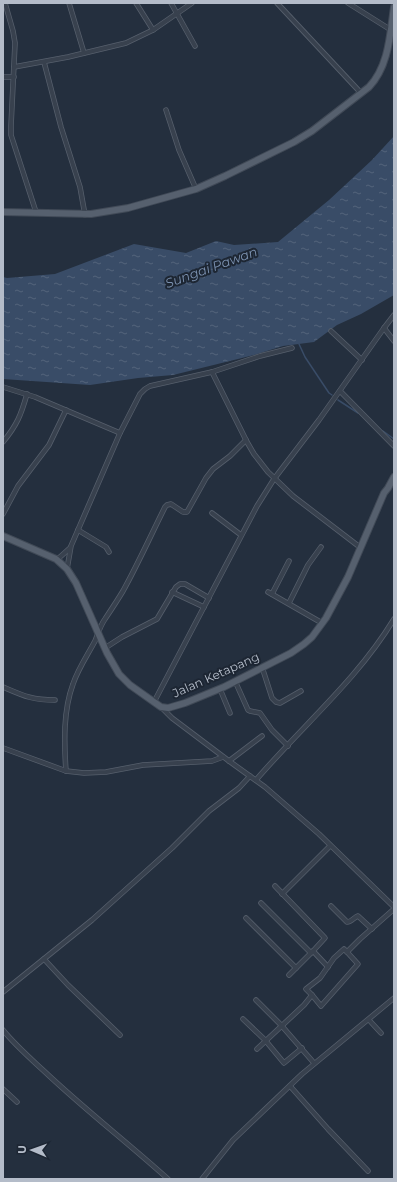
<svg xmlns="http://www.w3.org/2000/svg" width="397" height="1182" viewBox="0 0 397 1182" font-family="Montserrat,sans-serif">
	<defs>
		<pattern id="water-ripples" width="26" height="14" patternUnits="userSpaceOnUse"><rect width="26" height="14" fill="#394c67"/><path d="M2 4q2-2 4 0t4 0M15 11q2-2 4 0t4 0" fill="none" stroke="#53647b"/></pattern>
	</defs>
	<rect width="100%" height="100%" fill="#242f3e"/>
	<polygon fill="url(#water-ripples)" points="394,136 394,295 361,314 337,325 314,342 283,346 254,355 173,375 138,378 90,385 3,379 3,277 7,278 55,274 134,244 186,253 216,241 234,245 278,242 329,200 372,160"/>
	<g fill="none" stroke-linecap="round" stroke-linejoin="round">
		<g stroke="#394c67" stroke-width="1.5">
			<polyline points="299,344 305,357 329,393 332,395"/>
			<polyline points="338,400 358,413"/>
			<polyline points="383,431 394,439"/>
		</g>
		<defs>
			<g id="minor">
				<polyline points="5,3 13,31 15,43 11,126 11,135 36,212"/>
				<polyline points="69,3 84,53"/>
				<polyline points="136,3 153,30"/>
				<polyline points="171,3 195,46"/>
				<polyline points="277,3 361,93"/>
				<polyline points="348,3 391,30"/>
				<polyline points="44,62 61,127 80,187 85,215"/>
				<polyline points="14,67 68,57 126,43 153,30 192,3"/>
				<polyline points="3,77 14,77"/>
				<polyline points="166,110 179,150 196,189"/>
				<polyline points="384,328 394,315"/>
				<polyline points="331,331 362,360"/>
				<polyline points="212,372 247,442 254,454 268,472 293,496 361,548"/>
				<polyline points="3,387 35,397 120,433"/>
				<polyline points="340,391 394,446"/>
				<path d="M3,442C17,425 21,415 27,394"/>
				<polyline points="212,513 241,535"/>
				<polyline points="3,514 18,486 49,445 66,410"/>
				<polyline points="78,530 106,547 109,552"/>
				<polyline points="56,559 60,557 70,548"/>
				<polyline points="67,569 71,546 120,433 140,394 145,389 150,386 212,372 260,356 292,348"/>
				<polyline points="172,592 204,607"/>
				<polyline points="268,592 322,623"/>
				<polyline points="272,594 289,561"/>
				<polyline points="289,603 308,565 321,547"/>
				<polyline points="105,648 122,637 157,619 176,587 180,584 185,584 209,598"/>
				<polyline points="262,667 272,698 276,702 280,703 301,691"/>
				<polyline points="235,681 248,710 250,711 260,713 272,730 288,746"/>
				<path d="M3,687C24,696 32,700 55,700"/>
				<polyline points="220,689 230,713"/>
				<polyline points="154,702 257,506 274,479 319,420 384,328 394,341"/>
				<polyline points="161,707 172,718 229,761 265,787 319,834 394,907"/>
				<polyline points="3,748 66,771 84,773 106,772 143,765 212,761 223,757"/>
				<polyline points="229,761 262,736"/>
				<path d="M66,771C64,743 63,711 73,684C78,669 87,656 95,641C98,634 100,626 105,619C111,610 117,601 123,591C138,564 151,535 165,507L167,505L171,504L183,512H187L206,478L213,469L230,456L246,440"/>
				<path d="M256,780C302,726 357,680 394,619"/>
				<polyline points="275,886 325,938 313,951"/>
				<polyline points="282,894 330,846"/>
				<polyline points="261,903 311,953"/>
				<path d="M331,906L347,922C352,922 354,917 358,916L372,929"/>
				<polyline points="246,918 296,968"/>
				<polyline points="44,959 68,985 120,1035"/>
				<polyline points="289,975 313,951 328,967"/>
				<polyline points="3,992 92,920 172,848 209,811 239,788 250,776"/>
				<polyline points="312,995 321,1006 358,964 347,952"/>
				<polyline points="256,1000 281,1025 314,1063"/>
				<polyline points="243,1019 265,1040 284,1063 302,1048"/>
				<polyline points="369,1020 381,1033"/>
				<path d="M3,1030C15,1045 30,1058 44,1071C84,1109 127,1142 168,1179"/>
				<polyline points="257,1049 304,1005 312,995 306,989 320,978 334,958 344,949 347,952 360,939 394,909"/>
				<polyline points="290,1086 328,1129 368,1171"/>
				<polyline points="3,1089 17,1102"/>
				<polyline points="202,1179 233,1140 302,1074 394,998"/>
			</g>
			<g id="primary">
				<path d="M3,212L91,214L128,208L196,189L225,176L294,142L312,131L369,87C389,66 390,34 394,7"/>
				<polyline points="3,536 56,559 67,569 76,583 107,653 119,674 130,685 161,707 168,708 185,703 224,687 291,653 304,644 312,637 326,618 348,577 384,493 388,488 394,477"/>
			</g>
		</defs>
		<use href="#minor" stroke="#565f6c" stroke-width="5.5"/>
		<use href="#primary" stroke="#414a57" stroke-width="8"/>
		<use href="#minor" stroke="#38414e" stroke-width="4"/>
		<use href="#primary" stroke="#56606e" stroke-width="6"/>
	</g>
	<g text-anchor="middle" stroke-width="4" stroke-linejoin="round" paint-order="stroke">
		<g font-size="12" fill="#b4bcc9" stroke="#1d2633">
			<text transform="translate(216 675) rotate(-24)" y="4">Jalan Ketapang</text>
		</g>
		<g font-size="13" font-style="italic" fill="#7c92b1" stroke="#1d2633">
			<text transform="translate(211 267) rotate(-20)" y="5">Sungai Pawan</text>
		</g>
	</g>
	<rect width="397" height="1182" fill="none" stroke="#b4bcc9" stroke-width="8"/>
	<g transform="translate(32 1150) rotate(272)" stroke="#1d2633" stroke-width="3" paint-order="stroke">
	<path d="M0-3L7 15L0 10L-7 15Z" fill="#b4bcc9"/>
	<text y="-6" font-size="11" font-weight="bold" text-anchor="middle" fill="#b4bcc9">U</text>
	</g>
</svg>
